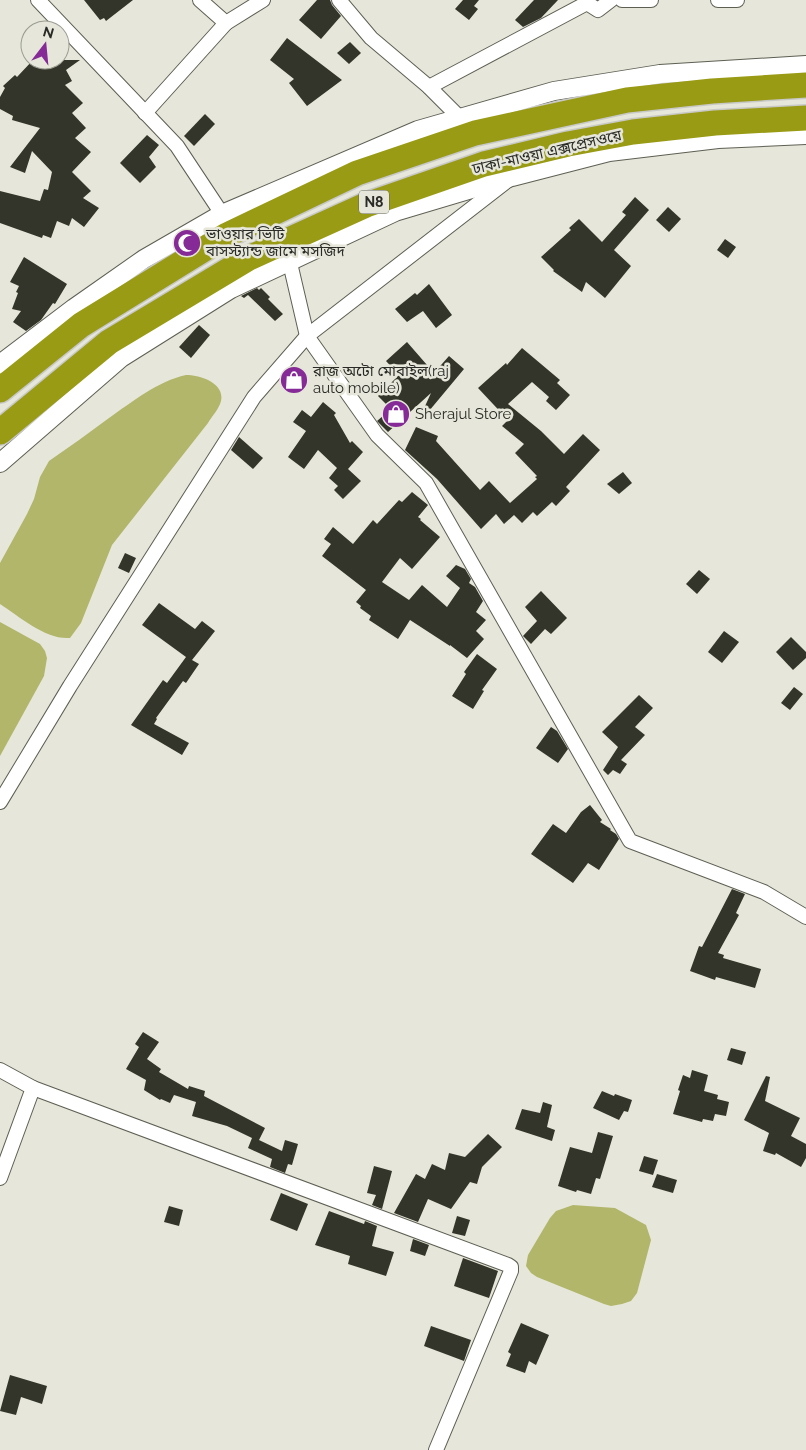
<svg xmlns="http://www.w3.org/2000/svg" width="806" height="1450" viewBox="0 0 806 1450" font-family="Raleway,'Noto Sans Bengali',sans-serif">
	<rect width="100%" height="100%" fill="#e6e7da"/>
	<g fill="#b2b66b">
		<path d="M186,375C200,375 225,383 221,401C219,409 212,416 208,423L112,545L81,623L70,638C46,640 20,617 0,604V563L27,514L34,499L40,477L49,461C69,447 89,433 109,418C132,402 158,381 186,375Z"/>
		<polygon points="0,622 40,644 45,651 47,658 44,676 0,756"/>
		<polygon points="573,1205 615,1208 646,1225 651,1240 637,1293 631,1301 622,1304 611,1306 604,1304 537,1277 531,1273 526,1266 528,1255 550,1218 556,1211"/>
	</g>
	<g fill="#34352a">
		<polygon points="84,0 133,0 106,21 104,18 100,20"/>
		<polygon points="317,0 330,0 332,5 341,16 321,39 299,20"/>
		<polygon points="463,0 479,0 474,6 478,9 469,20 455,9"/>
		<polygon points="534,0 558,0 541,18 523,27 515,20"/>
		<polygon points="287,38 342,80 307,106 289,83 294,79 270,60"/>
		<polygon points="350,42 361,53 349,64 337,53"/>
		<polygon points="33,60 80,60 66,70 72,81 65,85 83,103 72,113 86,128 75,138 91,152 72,172 91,191 83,198 99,208 84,227 72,218 69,226 57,221 51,238 43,235 42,238 0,223 0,191 40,201 44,189 48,190 52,172 32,151 25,173 10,167 40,128 12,120 13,116 0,109 0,97 5,88 3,86 15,75 17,77"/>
		<polygon points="205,114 215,124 194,146 184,136"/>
		<polygon points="147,135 159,145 149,157 156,167 140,183 120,163"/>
		<polygon points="635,197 649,210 614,250 631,266 605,298 586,282 582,292 553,271 554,270 541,257 571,230 569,228 579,219 602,242 626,215 622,212"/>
		<polygon points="668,207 681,219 669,232 656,220"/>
		<polygon points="725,239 736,247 728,258 717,250"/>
		<polygon points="24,257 67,284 55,304 53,303 41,320 26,331 13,322 21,311 12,309 18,293 16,292 19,286 10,282"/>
		<polygon points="429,284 452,315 436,328 423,311 407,322 395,309 415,293 417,295"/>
		<polygon points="257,288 259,290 261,288 270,297 268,299 283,314 275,321 248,295 244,298 241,296"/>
		<polygon points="199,325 210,335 191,358 179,347"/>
		<polygon points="407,342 434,373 449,356 464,369 424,417 421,415 431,393 388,432 377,421 391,409 378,396 399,375 386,361"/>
		<polygon points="522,348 560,380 557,383 570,395 556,410 546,401 549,397 532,382 508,404 541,431 564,454 583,434 600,450 566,487 570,491 556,506 552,502 537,516 533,512 522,523 514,515 504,524 496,514 481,529 437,479 405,450 416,427 438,436 436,441 480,490 489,481 510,503 537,479 535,477 537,476 515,453 524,444 502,426 508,420 478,388 506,363 507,365"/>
		<polygon points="292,368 307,380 297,392 282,380"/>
		<polygon points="323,402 336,413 334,415 350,443 352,441 363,452 348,469 361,481 343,499 334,490 338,486 329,478 337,468 318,450 304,469 288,457 306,431 293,422 302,410 311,417"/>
		<polygon points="239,437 263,458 253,469 231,450"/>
		<polygon points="623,472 632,483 619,494 607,484"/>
		<polygon points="412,492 428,505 418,517 421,519 420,520 440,537 412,569 400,558 382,582 409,600 422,585 447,607 460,588 446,576 456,565 465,569 471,579 469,583 475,587 483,601 476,612 486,620 476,631 484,639 467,658 450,645 450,646 410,620 398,639 369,620 371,616 360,608 361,606 356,602 366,590 322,556 331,544 324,539 333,527 353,544 373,520 377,524 399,500 402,502"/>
		<polygon points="125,553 136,558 129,573 118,568"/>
		<polygon points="699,570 710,579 697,594 686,584"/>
		<polygon points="541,591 567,618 551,634 545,629 531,644 523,636 537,621 525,607"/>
		<polygon points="159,603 195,629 202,621 215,631 192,660 199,664 186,683 183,681 156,718 157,719 154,724 189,743 182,755 131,725 163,680 167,683 186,657 142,625"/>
		<polygon points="724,631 739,642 722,663 708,652"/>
		<polygon points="791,637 806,652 806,658 793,670 776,652"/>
		<polygon points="477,654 497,669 482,690 484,691 473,709 452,696 466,674 464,672"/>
		<polygon points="794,687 803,694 790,710 781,703"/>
		<polygon points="639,695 653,708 635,727 645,735 621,760 627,764 620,774 613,770 608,775 603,770 618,747 602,732"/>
		<polygon points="551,727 557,731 568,749 558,763 536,748"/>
		<polygon points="590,805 602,820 600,822 611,829 610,830 616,834 619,839 599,870 588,863 573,883 531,854 553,824 566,833 581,812"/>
		<polygon points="732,889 745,894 736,913 739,915 718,953 724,955 723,958 761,969 755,988 716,977 715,980 690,971 699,946 702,947"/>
		<polygon points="143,1032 159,1042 147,1059 161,1069 159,1072 188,1089 189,1086 205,1091 204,1096 265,1128 259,1140 282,1151 285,1140 298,1144 292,1165 288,1164 285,1173 270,1167 272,1159 248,1148 252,1138 227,1126 192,1116 196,1102 174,1095 170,1103 161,1099 160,1100 144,1090 146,1080 126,1069 139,1047 135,1044"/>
		<polygon points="731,1048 746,1052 742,1065 727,1060"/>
		<polygon points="692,1070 708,1075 704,1091 718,1095 717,1099 729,1102 726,1116 715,1114 713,1121 703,1119 702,1122 673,1114 680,1091 678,1090 683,1075 690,1078"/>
		<polygon points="766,1076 770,1077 765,1101 800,1118 791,1136 806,1144 806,1158 801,1167 776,1153 775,1155 763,1151 769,1133 744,1120"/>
		<polygon points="602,1091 614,1096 615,1094 632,1100 628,1112 624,1111 619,1120 593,1108"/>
		<polygon points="543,1102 552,1105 547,1127 555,1130 552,1141 515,1129 522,1109 540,1113"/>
		<polygon points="598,1132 613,1136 600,1179 596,1178 591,1194 577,1190 576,1192 558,1186 570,1147 592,1153"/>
		<polygon points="488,1134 502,1147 482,1167 477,1184 470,1182 451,1209 428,1199 418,1222 394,1213 416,1174 425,1179 432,1164 445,1170 449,1153 465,1157"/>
		<polygon points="644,1156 658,1160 653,1175 639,1171"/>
		<polygon points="374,1166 392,1171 382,1209 372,1205 376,1195 367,1193"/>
		<polygon points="657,1174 677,1180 673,1193 652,1187"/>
		<polygon points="281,1193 308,1204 297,1231 270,1220"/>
		<polygon points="169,1206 183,1210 179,1226 164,1222"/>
		<polygon points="329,1211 364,1224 365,1221 377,1226 372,1246 394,1252 386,1276 348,1264 350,1256 315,1245"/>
		<polygon points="457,1216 470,1220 465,1236 452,1233"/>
		<polygon points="413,1239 429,1245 425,1256 410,1251"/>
		<polygon points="463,1258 498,1271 489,1298 454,1286"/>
		<polygon points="521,1323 549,1335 536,1365 529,1361 525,1373 506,1366 511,1354 508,1352"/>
		<polygon points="431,1326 471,1340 464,1361 424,1346"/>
		<polygon points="10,1375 47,1386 42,1404 21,1397 16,1415 0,1411"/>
	</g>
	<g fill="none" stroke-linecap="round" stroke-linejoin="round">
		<defs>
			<g id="minor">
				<polyline points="38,0 177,146 222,214"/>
				<polyline points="339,0 371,38 429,87 459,117"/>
				<polyline points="622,0 651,0"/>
				<polyline points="718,0 737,0"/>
				<polyline points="226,23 263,0"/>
				<polyline points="429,87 587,3 598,10 611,0"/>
				<polyline points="145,113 226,23 200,0"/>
				<polyline points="290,263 307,336 377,435 426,483 630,841 764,892 806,917"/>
				<polyline points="0,802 70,686 254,397 307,336 507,181"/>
				<polyline points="0,1070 33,1088 0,1178"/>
				<polyline points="33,1088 508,1265 511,1267 511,1271 436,1450"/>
			</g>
			<g id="tertiary">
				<polyline points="0,364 74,308 144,259 222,214 418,130 554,91 660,74 806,65"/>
				<polyline points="0,463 121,358 231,289 395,212 512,177 609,152 718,139 806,135"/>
			</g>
			<g id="motorway">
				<polyline points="0,390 81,325 227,235 357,173 475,133 627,100 712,91 806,85"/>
				<polyline points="0,432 109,342 249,258 366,205 484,164 568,144 633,132 715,123 806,118"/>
			</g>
		</defs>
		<use href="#minor" stroke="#5e5f53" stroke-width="16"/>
		<use href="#tertiary" stroke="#5e5f53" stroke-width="20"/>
		<use href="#motorway" stroke="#c8c8c7" stroke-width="28"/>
		<use href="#minor" stroke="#fff" stroke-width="14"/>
		<use href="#tertiary" stroke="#fff" stroke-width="18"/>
		<use href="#motorway" stroke="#999b14" stroke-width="25"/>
	</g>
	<defs>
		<symbol id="mosque-disc" viewBox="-11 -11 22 22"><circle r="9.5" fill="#852a96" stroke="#e6e7da"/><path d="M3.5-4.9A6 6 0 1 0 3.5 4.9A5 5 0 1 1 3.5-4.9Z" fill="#fff"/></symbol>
		<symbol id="shop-disc" viewBox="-11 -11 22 22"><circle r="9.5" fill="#852a96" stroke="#e6e7da"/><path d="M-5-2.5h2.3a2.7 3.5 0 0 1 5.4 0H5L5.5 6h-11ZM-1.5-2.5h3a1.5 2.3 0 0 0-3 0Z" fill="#fff"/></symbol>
	</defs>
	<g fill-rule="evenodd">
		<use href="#mosque-disc" x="171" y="227" width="32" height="32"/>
		<use href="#shop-disc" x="278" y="364" width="32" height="32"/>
		<use href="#shop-disc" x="380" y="398" width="32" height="32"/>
	</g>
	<g text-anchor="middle" stroke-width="5" stroke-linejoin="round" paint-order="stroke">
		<rect fill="#e6e7da" stroke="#62635c" stroke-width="1" x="359" y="190.5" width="30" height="23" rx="4"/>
		<g font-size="14" font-weight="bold" fill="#2a2b26">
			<text x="374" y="207">N8</text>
		</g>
		<g font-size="15" fill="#2a2b26" stroke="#e6e7da">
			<text transform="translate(547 152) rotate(-13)" y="5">ঢাকা-মাওয়া এক্সপ্রেসওয়ে</text>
		</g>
		<g font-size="15" fill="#2a2b26" stroke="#e6e7da" text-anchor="start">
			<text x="206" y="239">ভাওয়ার ভিটি<tspan x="206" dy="17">বাসস্ট্যান্ড জামে মসজিদ</tspan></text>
			<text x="313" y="376">রাজ অটো মোবাইল(raj<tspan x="313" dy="17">auto mobile)</tspan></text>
			<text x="415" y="419">Sherajul Store</text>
		</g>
	</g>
	<g transform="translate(45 45) rotate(16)"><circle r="24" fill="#e6e7da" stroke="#9b9c92"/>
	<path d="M0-4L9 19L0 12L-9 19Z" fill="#852a96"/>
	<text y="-8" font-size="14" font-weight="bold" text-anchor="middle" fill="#2a2b26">N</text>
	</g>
</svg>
